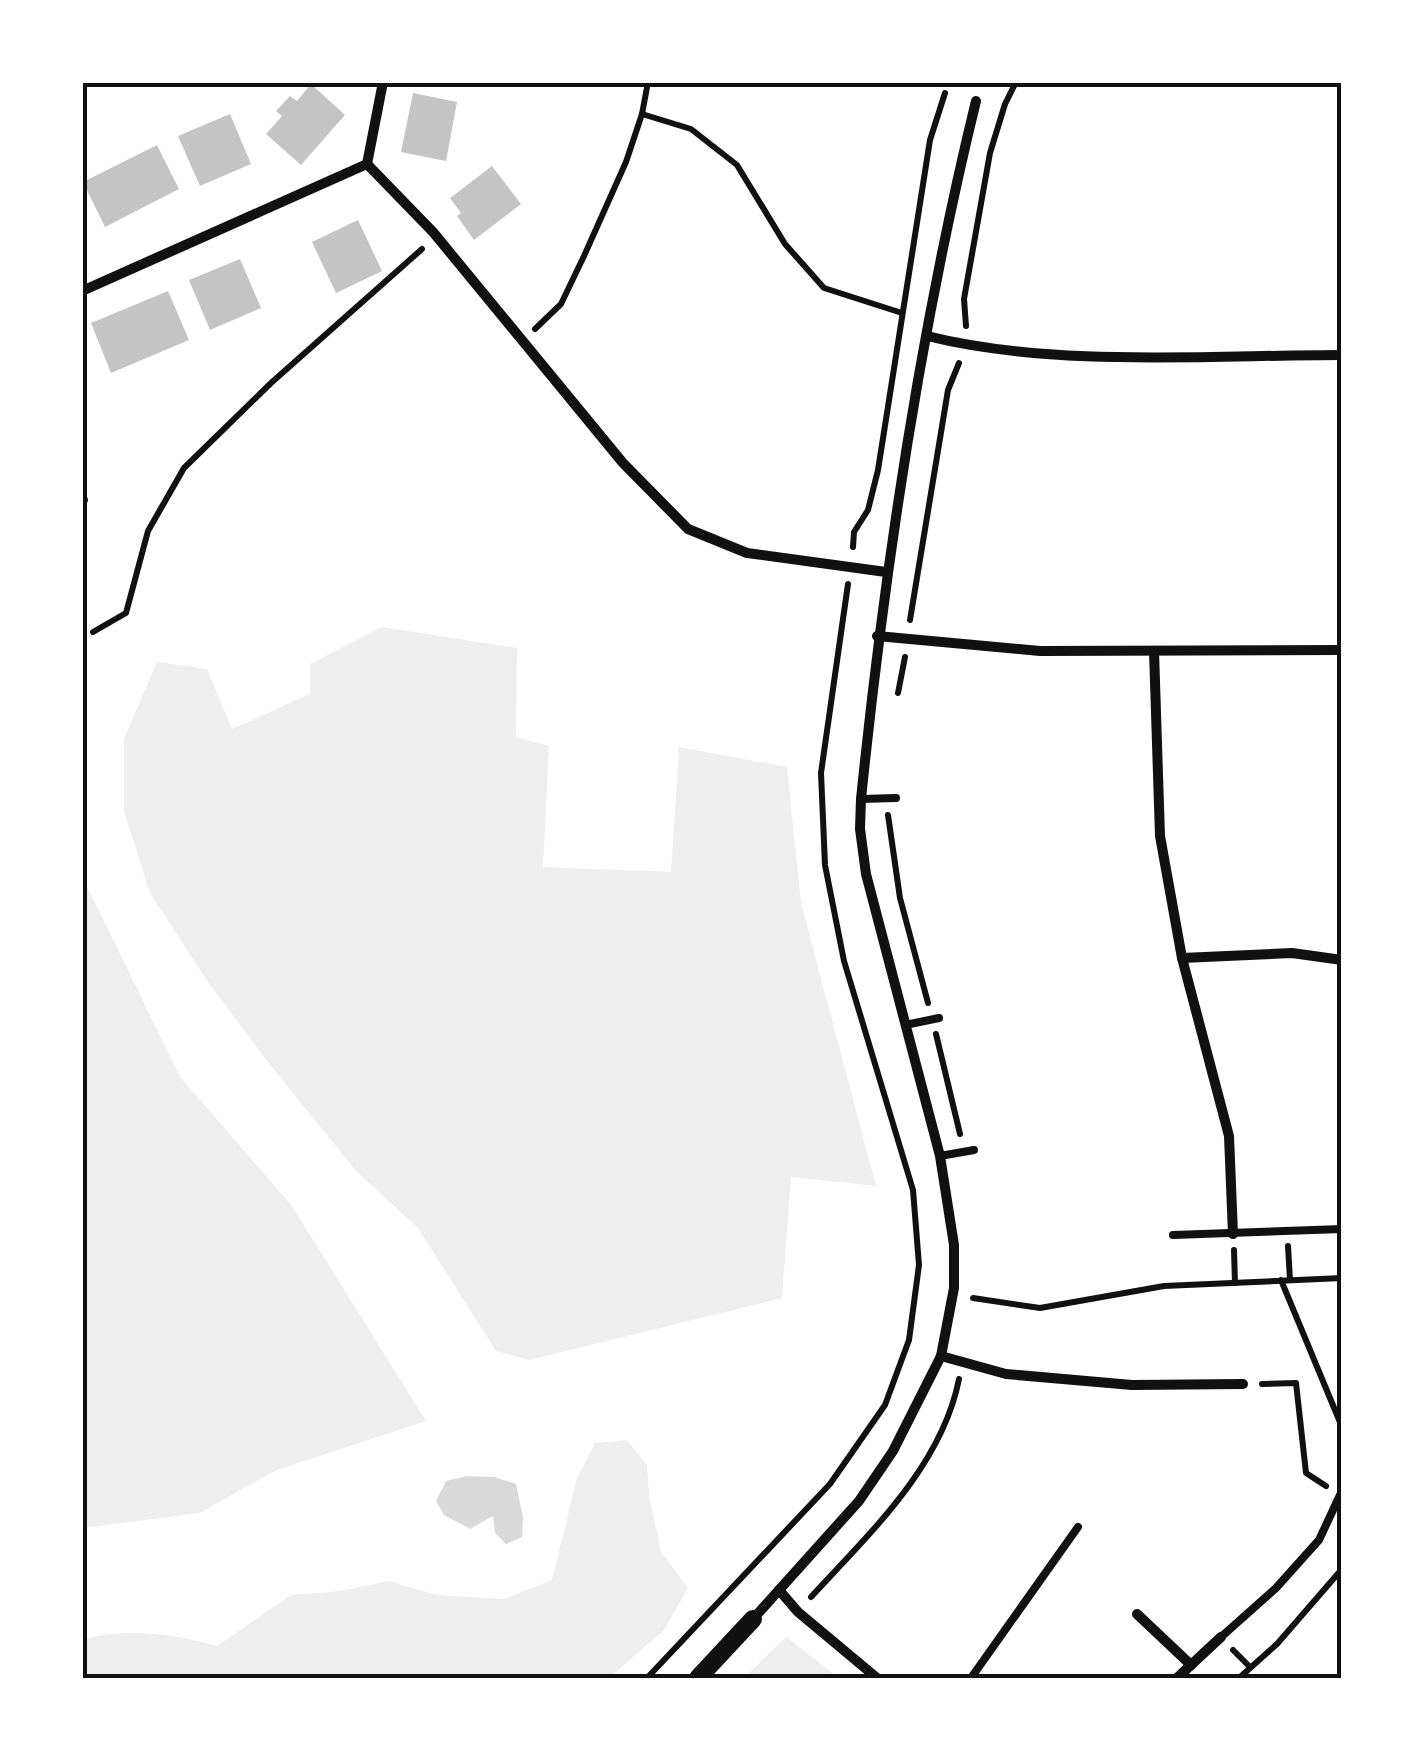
<svg xmlns="http://www.w3.org/2000/svg" width="1424" height="1761" viewBox="0 0 1424 1761" font-family="Montserrat,sans-serif">
	<rect width="100%" height="100%" fill="#fff"/>
	<g fill="#eee">
		<polygon points="382,627 517,648 516,737 549,746 543,867 671,872 679,747 787,767 801,903 876,1186 791,1177 782,1298 529,1360 496,1351 418,1228 357,1172 267,1061 208,982 150,893 124,812 124,739 157,662 207,669 232,729 310,694 310,664"/>
		<polygon points="83,878 180,1077 292,1206 426,1421 277,1470 199,1513 83,1528"/>
		<path d="M627,1440L647,1465L649,1496L661,1552L688,1588L664,1630L609,1678H83V1639C130,1628 170,1633 217,1646L291,1595L341,1591L389,1581L437,1595L504,1599L552,1580L577,1478L595,1443Z"/>
		<polygon points="786,1637 839,1678 744,1678"/>
	</g>
	<polygon fill="#d9d9d9" points="467,1476 494,1477 516,1484 523,1517 522,1537 506,1544 495,1533 493,1516 470,1529 444,1515 436,1501 446,1481"/>
	<g fill="#c4c4c4">
		<polygon points="311,84 345,115 301,165 266,134 282,116 276,111 290,96 297,101"/>
		<polygon points="413,93 457,102 446,161 401,152"/>
		<polygon points="230,114 251,164 200,186 178,136"/>
		<polygon points="157,145 179,189 105,227 83,182"/>
		<polygon points="492,166 521,204 474,240 457,216 461,213 450,198"/>
		<polygon points="358,220 382,271 336,293 312,242"/>
		<polygon points="240,259 261,308 210,330 189,280"/>
		<polygon points="168,291 189,340 111,373 91,323"/>
	</g>
	<g fill="none" stroke-linecap="round" stroke-linejoin="round">
		<g stroke="#111" stroke-width="6">
			<polyline points="642,114 691,129 737,165 785,244 824,288 902,313"/>
			<polyline points="966,326 964,299 990,153 1005,104 1016,82"/>
			<polyline points="535,329 561,304 584,256 626,162 642,114 648,82"/>
			<polyline points="853,547 854,532 868,510 878,470 930,140 945,93"/>
			<polyline points="910,620 948,390 959,363"/>
			<polyline points="93,632 126,613 148,531 184,468 271,383 422,249"/>
			<polyline points="898,693 905,657"/>
			<polyline points="888,815 900,898 928,1003"/>
			<polyline points="936,1034 960,1134"/>
			<polyline points="1288,1246 1290,1280"/>
			<polyline points="1234,1250 1235,1283"/>
			<polyline points="1281,1280 1342,1427"/>
			<polyline points="973,1298 1040,1308 1164,1286 1342,1278"/>
			<polyline points="1262,1384 1296,1383 1306,1473 1326,1486"/>
			<path d="M811,1597C869,1534 942,1466 959,1379"/>
			<polyline points="1233,1650 1250,1667"/>
			<polyline points="647,1678 830,1484 885,1405 909,1340 919,1265 913,1190 844,961 825,865 821,773 848,584"/>
			<polyline points="1239,1678 1277,1644 1342,1569"/>
		</g>
		<g stroke="#111" stroke-width="8">
			<polyline points="861,799 896,798"/>
			<polyline points="905,1025 939,1018"/>
			<polyline points="940,1156 974,1150"/>
			<polyline points="1173,1235 1342,1229"/>
			<polyline points="1221,1637 1276,1588 1319,1540 1340,1495"/>
			<polyline points="971,1678 1078,1527"/>
		</g>
		<g stroke="#111" stroke-width="10">
			<polyline points="367,164 433,232 623,463 688,529 747,553 886,572"/>
			<polyline points="367,164 383,82"/>
			<polyline points="82,291 367,164"/>
			<path d="M927,336C1056,368 1209,355 1342,355"/>
			<polyline points="82,498 83,500"/>
			<polyline points="877,636 1040,651 1342,650"/>
			<polyline points="1154,651 1160,836 1182,958 1229,1136 1233,1234"/>
			<polyline points="1182,958 1292,953 1342,960"/>
			<polyline points="941,1356 1006,1374 1132,1385 1243,1384"/>
			<polyline points="779,1590 798,1612 877,1678"/>
			<polyline points="1137,1614 1191,1665"/>
			<path d="M753,1619L859,1501L893,1451L941,1356L954,1288V1245L940,1156L866,874L860,829L861,799C885,565 920,330 976,101"/>
			<polyline points="1177,1678 1221,1637"/>
		</g>
		<polyline stroke="#111" stroke-width="18" points="698,1678 753,1619"/>
	</g>
	<rect width="1424" height="1761" fill="none" stroke="#ffffff" stroke-width="170"/>
	<rect x="85" y="85" width="1254" height="1591" fill="none" stroke="#111" stroke-width="4"/>
</svg>
